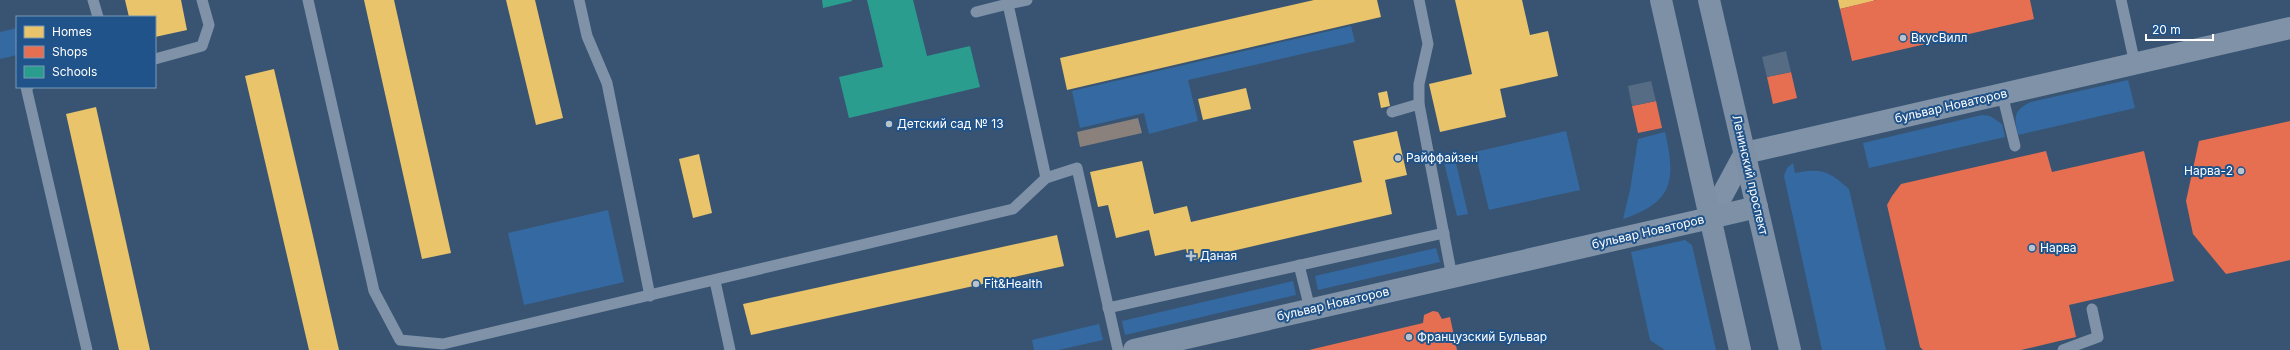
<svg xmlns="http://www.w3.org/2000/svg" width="2290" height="350" viewBox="0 0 2290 350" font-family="Inter,sans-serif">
	<rect width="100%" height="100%" fill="#385472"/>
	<g fill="#346aa1">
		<polygon points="1351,26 1355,42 1188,80 1198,121 1149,134 1144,113 1080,128 1072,91"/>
		<polygon points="17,28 17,55 0,59 0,32"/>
		<path d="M2128,80L2135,108L2018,135C2014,117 2013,110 2031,102Z"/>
		<polygon points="1982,115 1990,116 2002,124 2005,137 1869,168 1863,143"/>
		<polygon points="1566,131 1580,190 1489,210 1475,152"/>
		<path d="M1665,132C1676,180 1674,202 1623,219L1630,190L1638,139Z"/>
		<polygon points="1455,159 1468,214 1457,216 1444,162"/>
		<path d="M1793,163L1795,173C1823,168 1828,171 1849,189L1886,350H1822L1784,176L1787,168Z"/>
		<polygon points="608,210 624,282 524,305 508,233"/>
		<polygon points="1685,240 1692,245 1716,350 1665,350 1650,340 1631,252"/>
		<polygon points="1436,248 1440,262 1318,290 1315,276"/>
		<polygon points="1293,281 1296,295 1125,335 1122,321"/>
		<polygon points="1099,324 1103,340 1058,350 1034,350 1032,340"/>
	</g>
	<g fill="#e9c46a">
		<polygon points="125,0 181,0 187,30 155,37 155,17 129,17"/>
		<polygon points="364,0 394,0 451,253 422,259"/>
		<polygon points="506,0 535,0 563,118 536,125"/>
		<polygon points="1314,0 1377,0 1381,17 1067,90 1060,58"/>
		<polygon points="1455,0 1522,0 1530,35 1548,31 1558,76 1500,89 1506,117 1440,132 1429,84 1472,74"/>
		<polygon points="1838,0 1874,0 1874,1 1840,9"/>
		<polygon points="274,69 311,227 339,350 309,350 245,76"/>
		<polygon points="1246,88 1251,109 1203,120 1198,99"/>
		<polygon points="1387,91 1390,106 1381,108 1378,93"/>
		<polygon points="96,107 150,350 119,350 66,114"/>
		<polygon points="1397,131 1407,175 1385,180 1392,214 1189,261 1186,249 1155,256 1149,230 1116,238 1108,205 1098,207 1090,172 1142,161 1154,214 1187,206 1191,222 1362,182 1353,141"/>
		<polygon points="699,154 712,213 693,218 679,159"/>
		<polygon points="1057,235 1064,266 751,335 743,304"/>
	</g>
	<g fill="#e76f51">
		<polygon points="1876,0 2030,0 2034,19 1852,61 1840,9"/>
		<polygon points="1791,72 1797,98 1773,104 1767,77"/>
		<polygon points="1656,101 1662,128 1638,133 1632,106"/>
		<polygon points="2290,121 2290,260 2226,274 2193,234 2186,201 2199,141"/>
		<polygon points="2046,151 2052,172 2144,151 2174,281 2069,305 2076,337 2021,350 1923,350 1920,347 1887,205 1892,196 1901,184"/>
		<polygon points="1433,311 1438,312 1442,319 1450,317 1457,350 1309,350 1423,323 1424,315"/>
	</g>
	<g fill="#2a9d8f">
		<polygon points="822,0 852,0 852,1 823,8"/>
		<polygon points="867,0 913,0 927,56 970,46 980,87 849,118 839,77 883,67"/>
	</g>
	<polygon fill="#8a817c" points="1138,118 1142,133 1080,147 1077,132"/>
	<g fill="#566c84">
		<polygon points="1786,51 1791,72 1767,77 1762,57"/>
		<polygon points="1651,81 1656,101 1632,106 1628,86"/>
	</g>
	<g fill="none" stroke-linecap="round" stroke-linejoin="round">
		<g stroke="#7f92a7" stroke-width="11">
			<polyline points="93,0 98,17"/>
			<polyline points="308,0 374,291 400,340 443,344 1013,209 1046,178 1077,168 1118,350"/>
			<polyline points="579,0 587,36 607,83 650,296"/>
			<polyline points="1027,0 1008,4 1046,178"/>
			<polyline points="1419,0 1428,44 1419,84 1419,104 1452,277"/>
			<polyline points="2121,0 2135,64"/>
			<polyline points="976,12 1008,4 1007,0"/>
			<polyline points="155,59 202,46 209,25 202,0"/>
			<polyline points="28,87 26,87 87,350"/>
			<polyline points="2002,94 2015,146"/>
			<polyline points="1392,112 1419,104"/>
			<polyline points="1299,265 1310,309"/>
			<polyline points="715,281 730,350"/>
			<polyline points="1108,308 1444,233"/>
			<polyline points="2063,350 2098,337 2092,309"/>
		</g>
		<polyline stroke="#7f92a7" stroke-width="22" points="1134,350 1710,218 1745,153 2290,28"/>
		<g stroke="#7e90a5" stroke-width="22">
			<polyline points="1661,0 1740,350"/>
			<polyline points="1709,0 1790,350"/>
			<polyline points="1710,218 1757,207"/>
		</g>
	</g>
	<g fill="#b9c3ce" stroke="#20538a" stroke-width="1.5">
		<circle cx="1903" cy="38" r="4"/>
		<circle cx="889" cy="124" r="4"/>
		<circle cx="1398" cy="158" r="4"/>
		<circle cx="2241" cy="171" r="4"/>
		<circle cx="2032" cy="248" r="4"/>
		<path d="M1189 250h4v4h4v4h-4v4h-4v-4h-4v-4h4z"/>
		<circle cx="976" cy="284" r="4"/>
		<circle cx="1409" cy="337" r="4"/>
	</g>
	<g text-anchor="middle" stroke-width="4" stroke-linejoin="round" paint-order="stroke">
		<g font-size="12" fill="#fff" stroke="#20538a" text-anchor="start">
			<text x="1911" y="42">ВкусВилл</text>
			<text x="897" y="128">Детский сад № 13</text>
			<text x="1406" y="162">Райффайзен</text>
			<text x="2233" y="175" text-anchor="end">Нарва-2</text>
			<text x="2040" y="252">Нарва</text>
			<text x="1200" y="260">Даная</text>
			<text x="984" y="288">Fit&amp;Health</text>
			<text x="1417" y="341">Французский Бульвар</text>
		</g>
		<g font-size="12" fill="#fff" stroke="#20538a">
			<text transform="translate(1951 106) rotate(-13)" y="4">бульвар Новаторов</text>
			<text transform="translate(1750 175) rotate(77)" y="4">Ленинский проспект</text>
			<text transform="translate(1648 232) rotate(-13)" y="4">бульвар Новаторов</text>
			<text transform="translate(1333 304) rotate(-13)" y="4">бульвар Новаторов</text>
		</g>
	</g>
	<rect x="16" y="16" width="140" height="72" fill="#20538a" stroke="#7998b9"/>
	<rect x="24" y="26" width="20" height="12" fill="#e9c46a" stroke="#7998b9"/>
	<text x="52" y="36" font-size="12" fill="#ffffff">Homes</text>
	<rect x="24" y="46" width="20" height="12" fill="#e76f51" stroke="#7998b9"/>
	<text x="52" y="56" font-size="12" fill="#ffffff">Shops</text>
	<rect x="24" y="66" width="20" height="12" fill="#2a9d8f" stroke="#7998b9"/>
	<text x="52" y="76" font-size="12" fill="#ffffff">Schools</text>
	<path d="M2146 34v6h67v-6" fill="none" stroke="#ffffff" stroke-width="2"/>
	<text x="2152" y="34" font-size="12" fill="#ffffff" stroke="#20538a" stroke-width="3" paint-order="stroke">20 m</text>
</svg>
